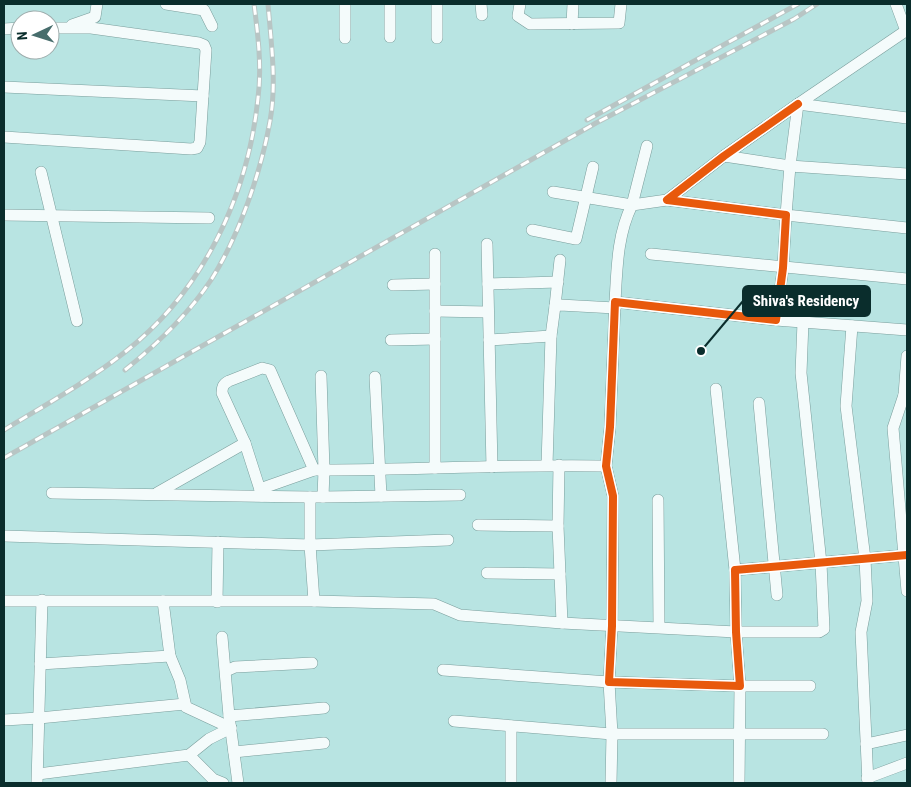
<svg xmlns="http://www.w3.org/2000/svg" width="911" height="787" viewBox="0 0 911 787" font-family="'Roboto Condensed',sans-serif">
	<rect width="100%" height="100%" fill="#b8e4e2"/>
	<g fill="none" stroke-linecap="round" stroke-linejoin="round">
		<defs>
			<g id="minor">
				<polyline points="166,4 204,10 212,26"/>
				<polyline points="345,4 345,38"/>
				<polyline points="390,4 390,37"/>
				<polyline points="437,4 437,38"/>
				<polyline points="481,4 482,15"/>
				<polyline points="520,4 518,16 530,24 619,23 621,4"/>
				<polyline points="896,4 906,31"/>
				<polyline points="572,24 573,4"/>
				<polyline points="72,25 95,17 97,4"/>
				<polyline points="4,29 20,28"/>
				<polyline points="907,30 798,104 907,118"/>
				<polyline points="4,87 203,96"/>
				<polyline points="798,104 724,156 667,200 786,215 783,268 776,320 615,302 610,427 606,466 613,496 612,626 609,682 740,686 736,632 735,570 907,555"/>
				<polyline points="798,104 790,166 786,215 907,228"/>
				<polyline points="4,137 191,149 197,148 200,142 206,50 204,45 199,43 91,28 50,28"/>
				<polyline points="724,156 790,166 907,174"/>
				<polyline points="41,172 77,321"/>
				<polyline points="553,192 632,205 647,146"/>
				<polyline points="4,215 209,218"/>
				<polyline points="532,230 576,239 593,167"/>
				<polyline points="487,244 492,467"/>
				<polyline points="435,254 435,468"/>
				<polyline points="651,254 907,279"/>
				<polyline points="488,284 558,282"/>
				<polyline points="393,285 435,284"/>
				<path d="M615,302C617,269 617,235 632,205L667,200"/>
				<polyline points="555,306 560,260"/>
				<polyline points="435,311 488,312"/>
				<polyline points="776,320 907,330"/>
				<polyline points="852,326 846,406 865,559 867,601 861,632 868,783"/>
				<polyline points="391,340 435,339"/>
				<polyline points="489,340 551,336"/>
				<polyline points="907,356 904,395 907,397"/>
				<polyline points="375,377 381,496"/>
				<polyline points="716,389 735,570"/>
				<polyline points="904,395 893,428 907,591"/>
				<polyline points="759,403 777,595"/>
				<polyline points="547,465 551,336 555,306 560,305 615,308"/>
				<polyline points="260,489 314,470"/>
				<polyline points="52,493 310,497"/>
				<polyline points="157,493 245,443"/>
				<path d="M262,496L245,443L222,393C222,387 223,384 229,381L262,368L270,370L314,470H324L321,376"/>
				<polyline points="323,497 460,495"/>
				<polyline points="658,500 659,627"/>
				<polyline points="478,525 558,526"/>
				<polyline points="4,536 310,545 448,540"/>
				<polyline points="487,573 560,574"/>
				<path d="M4,601H314L310,545V497H323L324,470C418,470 512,464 606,466"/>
				<polyline points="314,601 434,604 460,615 562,623 558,526 559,465"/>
				<polyline points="217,602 218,542"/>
				<polyline points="562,623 736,632 819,632 824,629 821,563 801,373 803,322"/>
				<polyline points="222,637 229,716 238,783"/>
				<polyline points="170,656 180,680 186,707 231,728"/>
				<polyline points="40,664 170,656 163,601"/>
				<polyline points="443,670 609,682 612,734 454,721"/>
				<polyline points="226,671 235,667 312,663"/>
				<polyline points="229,716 324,708"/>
				<polyline points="4,720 39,718 185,704"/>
				<polyline points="866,744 907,735"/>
				<polyline points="234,752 324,743"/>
				<polyline points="189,755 213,779 223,783"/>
				<polyline points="38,774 189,755 209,739 231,728"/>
				<polyline points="867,778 907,763"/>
				<polyline points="37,783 42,600"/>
				<polyline points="511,783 511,726"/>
				<polyline points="611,783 612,734 823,734"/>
				<polyline points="739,783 740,686 810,686"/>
			</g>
		</defs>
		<use href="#minor" stroke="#7a9e9c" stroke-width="12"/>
		<use href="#minor" stroke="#f4fbfb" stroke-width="11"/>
		<defs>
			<g id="rail">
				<polyline points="587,120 798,4"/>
				<path d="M125,370C157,344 188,315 211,280C239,236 261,172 270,121C277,83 271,42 268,4"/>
				<path d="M4,430C45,405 87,382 125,352C203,291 248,196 258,98C262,67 258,35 254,4"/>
				<polyline points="4,458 596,123 794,19 817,4"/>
			</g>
		</defs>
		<use href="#rail" stroke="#b8c5c4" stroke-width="5"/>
		<use href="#rail" stroke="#fff" stroke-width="3" stroke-dasharray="9" stroke-linecap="butt"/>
		<defs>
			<polyline id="cycleway" points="798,104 724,156 667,200 786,215 783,268 776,320 615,302 610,427 606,466 613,496 612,626 609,682 740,686 736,632 735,570 907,555"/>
		</defs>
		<use href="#cycleway" stroke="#fff" stroke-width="11"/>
		<use href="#cycleway" stroke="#e8590c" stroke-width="8"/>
	</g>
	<path fill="none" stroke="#0a2d2c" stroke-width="2" d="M701 351L743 301"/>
	<circle fill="#0a2d2c" stroke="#fff" stroke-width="2" cx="701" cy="351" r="5"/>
	<rect fill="#0a2d2c" stroke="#0a2d2c" stroke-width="2" x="743" y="286" width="127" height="30" rx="5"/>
	<g font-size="15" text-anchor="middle" font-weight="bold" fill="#fff">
		<text x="806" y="306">Shiva's Residency</text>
	</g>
	<rect width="911" height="787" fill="none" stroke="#0a2d2c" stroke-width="10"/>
	<g transform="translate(35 35) rotate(266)"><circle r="24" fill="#ffffff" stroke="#9dabab"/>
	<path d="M0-4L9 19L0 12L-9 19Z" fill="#476d6c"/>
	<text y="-8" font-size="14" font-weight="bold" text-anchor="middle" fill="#0a2d2c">N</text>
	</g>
</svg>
